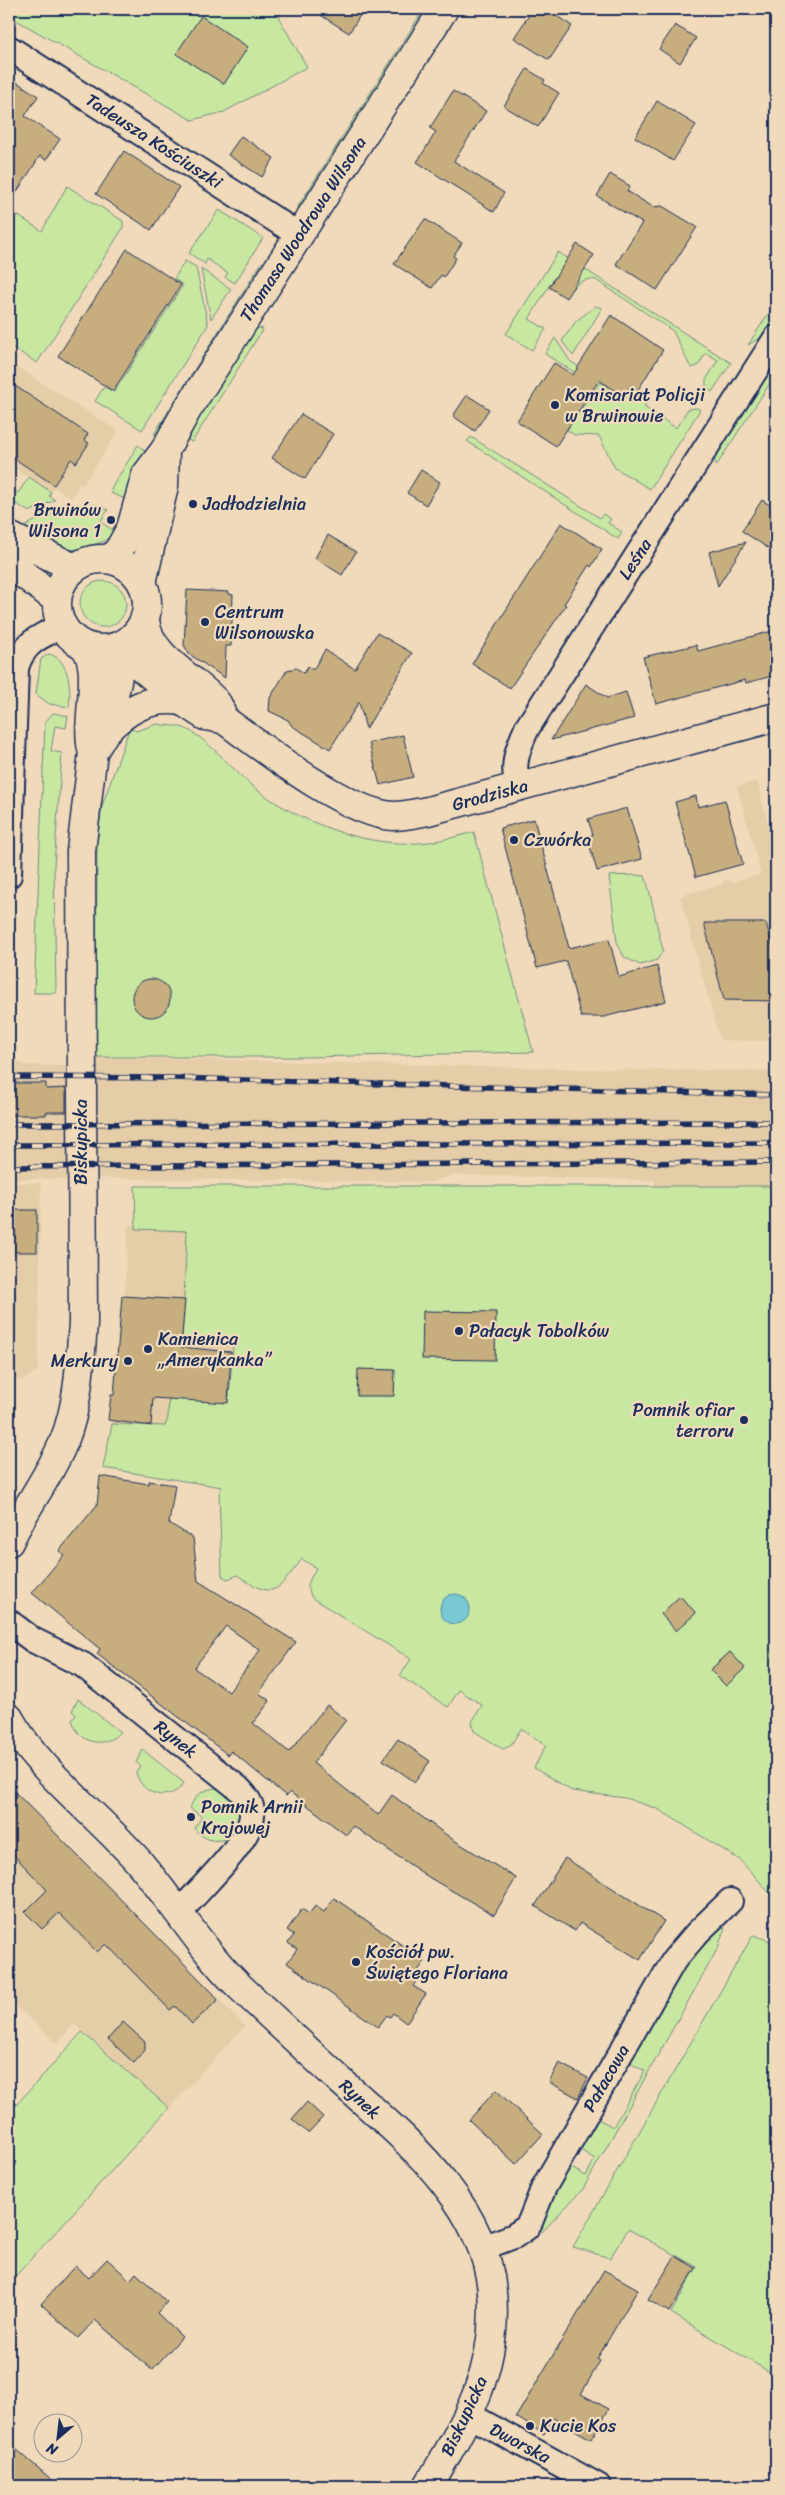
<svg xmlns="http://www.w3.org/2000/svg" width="785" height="2495" viewBox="0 0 785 2495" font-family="Sriracha,sans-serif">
	<rect width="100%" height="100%" fill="#f0dab9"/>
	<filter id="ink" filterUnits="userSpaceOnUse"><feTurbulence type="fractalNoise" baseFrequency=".02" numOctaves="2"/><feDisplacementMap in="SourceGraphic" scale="10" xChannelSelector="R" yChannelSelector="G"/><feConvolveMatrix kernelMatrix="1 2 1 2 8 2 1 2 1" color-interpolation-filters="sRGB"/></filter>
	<g filter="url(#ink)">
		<g fill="#e4cda7">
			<polygon points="9,362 118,431 83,485 80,483 71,498 54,487 51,492 9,465"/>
			<polygon points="757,781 776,854 776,1041 720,1040 680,896 723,884 723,881 730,880 731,882 761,874 737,786"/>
			<polygon points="9,1056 25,1065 67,1066 68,1179 9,1179"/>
			<polygon points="96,1057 579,1069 776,1071 776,1186 655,1186 655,1180 451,1175 432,1182 97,1178"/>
			<polygon points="9,1183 41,1183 38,1370 23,1380 9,1379"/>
			<polygon points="136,1225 136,1229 187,1230 182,1342 233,1346 229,1397 169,1392 168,1418 165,1426 112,1424 114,1388 117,1388 125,1289 128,1226"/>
			<polygon points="9,1786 245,2026 169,2108 74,2024 57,2043 9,2000 9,1932 14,1927 9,1922"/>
		</g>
		<g fill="#c8e8a1" stroke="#728c80">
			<polygon points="9,9 279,9 280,20 307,67 224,112 192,120 9,16"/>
			<polygon points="424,9 429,9 303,206 295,211"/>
			<polygon points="67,186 123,221 123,228 37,363 9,345 9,210 42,231"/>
			<polygon points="219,210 263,238 235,283 225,277 228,273 207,259 205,264 189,253"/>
			<path d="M558,252L731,363L712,392L706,387V380L718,360L706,353L698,366L691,368L673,331L596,280C586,278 580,281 572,289L554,278L529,319L546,329L532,350L506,334Z"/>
			<polygon points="185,261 196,267 208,325 142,430 95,401 104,387 114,392 183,285 174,279"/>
			<polygon points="262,262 265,264 156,434 154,434"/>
			<polygon points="201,269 231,289 211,319"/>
			<polygon points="776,302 776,319 763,340 760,338 748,345"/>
			<polygon points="596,306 602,308 573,356 562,341 576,321"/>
			<polygon points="260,328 263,329 192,442 187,439 200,413 254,329"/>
			<polygon points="555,338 570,361 584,370 580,376 545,354"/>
			<polygon points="776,358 776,374 716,466 714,456"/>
			<polygon points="600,382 626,398 632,388 649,399 644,407 676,428 688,409 697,408 700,410 650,489 615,468 599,436 575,435 567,430"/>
			<polygon points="471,437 600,518 603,514 611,519 608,523 622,532 618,539 467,441"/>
			<polygon points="138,445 146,452 136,476 130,501 111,493 112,487"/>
			<polygon points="29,477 51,492 49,496 55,500 29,512 9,499 9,488 18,493"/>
			<path d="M84,505H95L108,510L100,522L113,530L123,517L116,533L102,542L80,549L66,550L21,532C30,517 68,509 84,505Z"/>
			<circle cx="103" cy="604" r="23"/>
			<path d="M49,654C70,659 71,690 69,707L49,704L36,694L41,659Z"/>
			<polygon points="53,713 68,716 66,728 55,726 51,751 62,753 54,866 56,993 34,993 45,722"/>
			<path d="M157,724C165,726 176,725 184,728C206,737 232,769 251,785C296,822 370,850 429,842C444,840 459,836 474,832L533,1052L306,1057H96L97,842L102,806L130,727L136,731Z"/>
			<path d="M635,875L645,876C653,901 656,925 663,950L657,960L640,965L624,957L617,942L609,876Z"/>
			<path d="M135,1186H776V1900L740,1860L658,1809L625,1798L572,1791L534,1768L546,1745L521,1729L510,1746L503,1749L474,1731L472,1722L482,1705L459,1690L448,1707L400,1676L411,1659L312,1598L307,1585L316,1568L302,1559C276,1592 276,1601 237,1575L228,1579L222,1576L219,1493L222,1487L103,1468L112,1424L165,1426L168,1418L169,1392L229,1397L233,1346L182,1342L187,1231L136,1229Z"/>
			<path d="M78,1699L120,1732C103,1750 79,1743 72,1720L76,1715L72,1711Z"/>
			<path d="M143,1750L184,1783C170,1804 141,1795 136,1772L140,1766L136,1762Z"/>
			<path d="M219,1788L224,1789L243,1812L232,1836C217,1844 204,1841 194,1828L202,1817L190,1808C195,1794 205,1788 219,1788Z"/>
			<path d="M725,1927L718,1948L583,2189L542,2232L538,2229L550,2201L567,2169L571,2168L586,2176L595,2159L582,2151L580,2146L594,2121L600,2120L613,2127L645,2071L632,2064L630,2058C647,2029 695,1933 725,1927Z"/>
			<polygon points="753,1935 776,1943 776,2376 671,2313 697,2267 628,2229 610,2258 573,2247"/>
			<polygon points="82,2032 169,2108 9,2283 9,2149 16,2140 9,2133 9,2113"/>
		</g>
		<circle fill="#79c9d5" stroke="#538ba5" cx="455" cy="1609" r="15"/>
		<g fill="#c7ae7e" stroke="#1b2f5e" fill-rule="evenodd">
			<polygon points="311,9 364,9 349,33"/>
			<polygon points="533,9 546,9 572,26 549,60 514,38"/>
			<polygon points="201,16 248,47 224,84 176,54"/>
			<polygon points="675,25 696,38 680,63 659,49"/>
			<polygon points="527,69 545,80 543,83 559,93 538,127 504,106"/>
			<polygon points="9,77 38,96 25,116 60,139 46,160 40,156 9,204"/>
			<polygon points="453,91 486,111 454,161 504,193 494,212 417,162 436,132 430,128"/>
			<polygon points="657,101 696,125 673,161 635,137"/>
			<polygon points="241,136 274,158 262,177 228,155"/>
			<polygon points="124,151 179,187 151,230 96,194"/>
			<polygon points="610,174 630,186 627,191 653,207 662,206 697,227 657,290 616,264 642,223 597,196"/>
			<polygon points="425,219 462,243 453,256 456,258 444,277 441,275 432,288 394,264"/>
			<polygon points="577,244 594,255 566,298 549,287"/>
			<polygon points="127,249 181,285 113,391 58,356"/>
			<polygon points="611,315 663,350 638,390 631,385 624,396 599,380 556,446 517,421 554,363 573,375"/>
			<polygon points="9,382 88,434 84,440 89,443 76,463 71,459 54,485 9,455"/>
			<polygon points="467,395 489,409 475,431 453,416"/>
			<polygon points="301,414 333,434 305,479 272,458"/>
			<polygon points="421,470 440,482 426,505 407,493"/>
			<polygon points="762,500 776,509 776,536 768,548 742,531"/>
			<polygon points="561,523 602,549 591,567 589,565 564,604 566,605 510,688 472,664"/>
			<polygon points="328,535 356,552 342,575 315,558"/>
			<polygon points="746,542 718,586 709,552"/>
			<polygon points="187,590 229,592 229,594 233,595 231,646 226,646 225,678 189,654 184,645"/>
			<polygon points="776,630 776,675 746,683 745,680 656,704 643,657 696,645 698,651"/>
			<polygon points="377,633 412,653 366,729 359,702 330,749 292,726 288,720 269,711 270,698 287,670 296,668 304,673 308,666 313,670 325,650 355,669"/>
			<polygon points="586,684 607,698 626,692 634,718 551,740"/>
			<polygon points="403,735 413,777 380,785 369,743"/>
			<polygon points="696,796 698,807 725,800 743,864 696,877 675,802"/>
			<polygon points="627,808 642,859 597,871 587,836 593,835 588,819"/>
			<polygon points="534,819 569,948 609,939 619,977 657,966 666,1001 604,1017 581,1017 566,961 537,968 500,828"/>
			<polygon points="704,923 766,923 773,947 776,947 776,1001 724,1000"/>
			<circle cx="151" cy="998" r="19"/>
			<polygon points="9,1083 46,1083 46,1089 66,1088 66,1112 46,1112 46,1115 9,1115"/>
			<rect x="9" y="1210" width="28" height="42"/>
			<polygon points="122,1296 185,1300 181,1347 231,1352 228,1403 153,1398 151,1426 108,1420 111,1395 114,1395"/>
			<polygon points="423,1311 496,1312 495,1360 422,1359"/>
			<polygon points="358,1369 395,1370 394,1396 357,1396"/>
			<path d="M100,1476L149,1484V1481L175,1485L169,1523L193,1538L198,1581L296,1642L259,1693L270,1701L253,1723L289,1752L327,1705L346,1720L313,1763L378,1815L392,1795L452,1839L516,1878L494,1915L430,1878L353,1826L346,1835L290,1792L286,1796L231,1751L228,1755L97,1654L100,1649L32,1593L64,1555L59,1551L97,1505ZM226,1626L260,1650L229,1692L194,1668Z"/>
			<polygon points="680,1596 696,1613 676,1631 661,1614"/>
			<polygon points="730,1652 745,1668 726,1686 710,1670"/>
			<polygon points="398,1739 430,1761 415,1782 383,1760"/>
			<polygon points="9,1786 213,1993 218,2000 192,2024 175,2006 170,2010 106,1944 97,1952 59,1913 42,1929 25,1912 47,1890 9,1850"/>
			<polygon points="565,1858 664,1921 640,1960 580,1923 575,1931 535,1906"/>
			<polygon points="334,1898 425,1961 415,1975 419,1977 413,1986 426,1994 406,2023 393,2013 390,2017 387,2015 378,2027 287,1963 297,1949 288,1943 294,1935 287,1930 302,1909 309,1914 315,1906 324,1912"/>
			<polygon points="123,2022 145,2042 145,2050 134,2063 108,2039"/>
			<polygon points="559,2063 588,2078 578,2098 549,2082"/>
			<polygon points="496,2090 543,2134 516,2164 469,2120"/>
			<polygon points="307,2102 323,2117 308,2133 292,2119"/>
			<polygon points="675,2256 696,2268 669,2312 648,2300"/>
			<polygon points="107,2259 130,2280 136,2273 167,2302 157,2313 182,2337 152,2370 95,2320 78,2338 41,2304 75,2266 89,2278"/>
			<polygon points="604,2270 638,2289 597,2359 600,2361 581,2394 609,2409 591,2439 553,2418 544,2434 516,2417"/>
			<polygon points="9,2443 59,2486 9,2486"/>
		</g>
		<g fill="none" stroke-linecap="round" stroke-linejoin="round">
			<defs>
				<g id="minor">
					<polyline points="9,48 299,235"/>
					<path d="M518,787C511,765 518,748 527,728L776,338"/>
					<path d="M9,875L16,668C23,643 40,636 62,626"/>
					<path d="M9,1622L33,1640L83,1665L238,1788C245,1795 253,1804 252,1815C251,1842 196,1892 178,1914"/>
					<polyline points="482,2248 514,2236 526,2228 530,2222 544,2187 674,1960 697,1933 730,1901"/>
					<polyline points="469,2415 598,2486"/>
				</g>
				<g id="tertiary">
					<polyline points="111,559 120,548 131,528 146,475 165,450 187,410 444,9"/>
					<polyline points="142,583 164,486 165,450"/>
					<path d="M145,620C148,656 193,677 215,701C220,706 221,713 223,719"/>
					<path d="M117,647L182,701L205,716L223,719C262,747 347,814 393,816C404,816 417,813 428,811L776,717"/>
					<path d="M105,732C127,709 150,696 182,701"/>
				</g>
				<g id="secondary">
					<polyline points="9,536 74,568"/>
					<circle cx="102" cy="604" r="45"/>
					<polyline points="9,563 57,600"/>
					<path d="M84,646C103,667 85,719 92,749"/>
					<path d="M9,1542C25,1507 50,1476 64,1441C79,1404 80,1362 83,1323L81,851L93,752L105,732L117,682L119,667L117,647"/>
					<path d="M9,1718C38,1771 99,1816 139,1862C174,1903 201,1949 240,1987C274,2019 308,2051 343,2083C404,2138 485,2203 492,2292C499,2368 466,2423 428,2486"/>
				</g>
			</defs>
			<use href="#minor" stroke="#1b2f5e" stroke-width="28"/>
			<use href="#tertiary" stroke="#1b2f5e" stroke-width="31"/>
			<use href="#secondary" stroke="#1b2f5e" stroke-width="31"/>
			<use href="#minor" stroke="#f0dab9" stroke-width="24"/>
			<use href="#tertiary" stroke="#f0dab9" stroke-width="28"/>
			<use href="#secondary" stroke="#f0dab9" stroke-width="28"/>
			<defs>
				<g id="rail">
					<polyline points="9,1077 172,1078 776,1095"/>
					<polyline points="9,1124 776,1122"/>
					<polyline points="9,1145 776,1143"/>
					<polyline points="9,1167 776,1162"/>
				</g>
			</defs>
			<use href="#rail" stroke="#1b2f5e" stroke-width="5.5"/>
			<use href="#rail" stroke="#f0dab9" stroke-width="4" stroke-dasharray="11" stroke-linecap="butt"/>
		</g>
	</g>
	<g fill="#1b2f5e" stroke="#f0dab9" stroke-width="2">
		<circle cx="555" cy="405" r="5"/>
		<circle cx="193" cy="504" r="5"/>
		<circle cx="111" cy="520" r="5"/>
		<circle cx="205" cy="622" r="5"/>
		<circle cx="514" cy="840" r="5"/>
		<circle cx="459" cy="1331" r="5"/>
		<circle cx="148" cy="1349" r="5"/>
		<circle cx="128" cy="1361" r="5"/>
		<circle cx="744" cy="1420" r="5"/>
		<circle cx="191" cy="1817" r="5"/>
		<circle cx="356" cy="1962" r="5"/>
		<circle cx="530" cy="2426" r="5"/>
	</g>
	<g text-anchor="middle" stroke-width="4.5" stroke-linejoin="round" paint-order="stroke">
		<g font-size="18" fill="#1b2f5e" stroke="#f0dab9">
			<text transform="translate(154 141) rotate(33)" y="6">Tadeusza Kościuszki</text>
			<text transform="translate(303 229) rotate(-57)" y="6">Thomasa Woodrowa Wilsona</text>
			<text transform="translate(635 559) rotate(-57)" y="6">Leśna</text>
			<text transform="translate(490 795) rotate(-15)" y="6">Grodziska</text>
			<text transform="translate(81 1142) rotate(-90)" y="6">Biskupicka</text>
			<text transform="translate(176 1739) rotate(38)" y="6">Rynek</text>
			<text transform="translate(606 2078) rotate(-60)" y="6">Pałacowa</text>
			<text transform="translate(360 2099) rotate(43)" y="6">Rynek</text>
			<text transform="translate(464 2416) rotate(-65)" y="6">Biskupicka</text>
			<text transform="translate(520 2443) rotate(28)" y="6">Dworska</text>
		</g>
		<g font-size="18" fill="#1b2f5e" stroke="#f0dab9" text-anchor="start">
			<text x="565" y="401">Komisariat Policji<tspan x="565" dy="21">w Brwinowie</tspan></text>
			<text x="203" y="510">Jadłodzielnia</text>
			<text x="101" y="516" text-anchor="end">Brwinów<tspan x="101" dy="21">Wilsona 1</tspan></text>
			<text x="215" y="618">Centrum<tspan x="215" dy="21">Wilsonowska</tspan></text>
			<text x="524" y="846">Czwórka</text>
			<text x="469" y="1337">Pałacyk Tobolków</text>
			<text x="158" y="1345">Kamienica<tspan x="158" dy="21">„Amerykanka”</tspan></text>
			<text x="118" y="1367" text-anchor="end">Merkury</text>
			<text x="734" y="1416" text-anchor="end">Pomnik ofiar<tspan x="734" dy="21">terroru</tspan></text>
			<text x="201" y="1813">Pomnik Arnii<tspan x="201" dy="21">Krajowej</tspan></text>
			<text x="366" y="1958">Kościół pw.<tspan x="366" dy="21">Świętego Floriana</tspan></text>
			<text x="540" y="2432">Kucie Kos</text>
		</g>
	</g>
	<rect width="785" height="2495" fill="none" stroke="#f0dab9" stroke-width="30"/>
	<rect x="15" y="15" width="755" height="2465" fill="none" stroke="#1b2f5e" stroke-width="2" filter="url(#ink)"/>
	<g transform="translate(58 2438) rotate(208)"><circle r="24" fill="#f0dab9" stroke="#9b9695"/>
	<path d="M0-4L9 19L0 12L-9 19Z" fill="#1b2f5e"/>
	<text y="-8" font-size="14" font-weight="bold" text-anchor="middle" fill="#1b2f5e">N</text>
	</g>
</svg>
